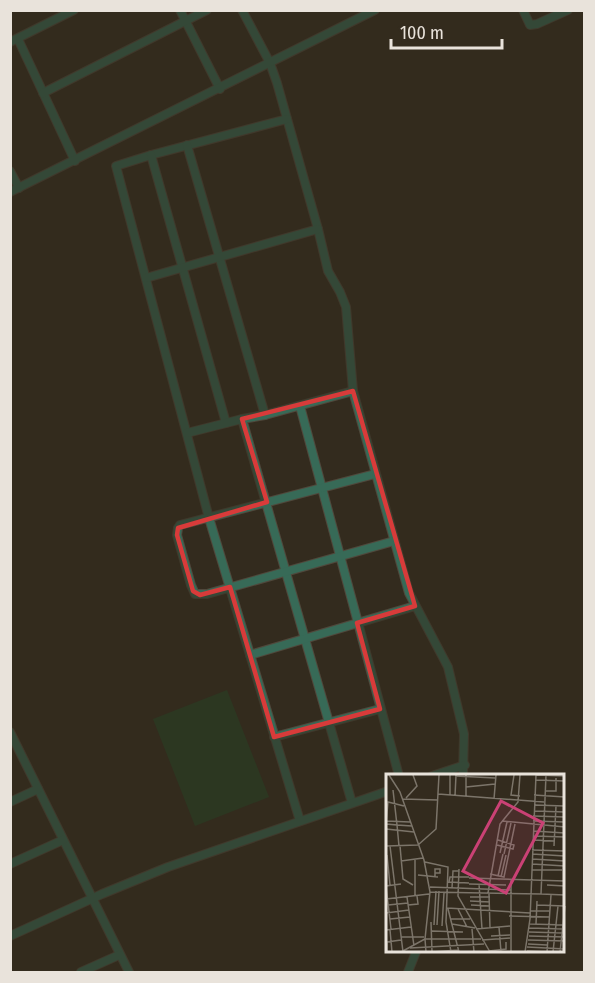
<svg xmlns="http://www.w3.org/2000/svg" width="595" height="983" viewBox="0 0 595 983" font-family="'Fira Sans Condensed',sans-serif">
	<rect width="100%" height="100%" fill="#332b1e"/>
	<polygon fill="#254527" points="227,690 269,797 195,826 153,719"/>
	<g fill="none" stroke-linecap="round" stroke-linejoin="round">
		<defs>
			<g id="minor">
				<polyline points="180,10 220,89"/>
				<polyline points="242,10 270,63 277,83 318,229 328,271 340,292 346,307 353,391 409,593 448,667 464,734 463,776"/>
				<polyline points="523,10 530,25 537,24 568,10"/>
				<polyline points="18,39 75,161"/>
				<polyline points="10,42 74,10"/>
				<polyline points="43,93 207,10"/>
				<polyline points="287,119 151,155 116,166 209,518 300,821"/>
				<polyline points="187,145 265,415"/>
				<polyline points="151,155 226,423"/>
				<polyline points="10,171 19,188"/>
				<polyline points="10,192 375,10"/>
				<polyline points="146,278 318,229"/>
				<polyline points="300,406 399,776"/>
				<polyline points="242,419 352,803"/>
				<polyline points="187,433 242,419 265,415 353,391"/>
				<polyline points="375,474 180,525 178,528 177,535 191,585 195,594 207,594 394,541"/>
				<polyline points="250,655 415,606"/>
				<polyline points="10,732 129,972"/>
				<polyline points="274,737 380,709"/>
				<polyline points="432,776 465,765"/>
				<polyline points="10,802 38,789"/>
				<polyline points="10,864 63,840"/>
				<polyline points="10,936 102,894 168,867 388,791"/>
				<polyline points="81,972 119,955"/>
				<polyline points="408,972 416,952"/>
			</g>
		</defs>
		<use href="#minor" stroke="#50483c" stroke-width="10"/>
		<use href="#minor" stroke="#376a57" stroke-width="8"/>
	</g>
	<path d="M0 0H595V983H0ZM353,391L415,606L357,623L380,709L274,737L230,587L200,595L193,591L177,535L178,528L267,502L242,419Z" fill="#332b1e" fill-opacity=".55" fill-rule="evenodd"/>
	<path fill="none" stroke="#d83b3a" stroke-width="4.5" stroke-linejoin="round" d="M353,391L415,606L357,623L380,709L274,737L230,587L200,595L193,591L177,535L178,528L267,502L242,419Z"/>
	<g transform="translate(386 774)">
		<rect width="178" height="178" fill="#332b1e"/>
		<path fill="none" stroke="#7c756a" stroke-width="1.5" d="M3,1L14,18L38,86L44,118M128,1L125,21L134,22M150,1L179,2M69,2L109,4M150,6L179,7M80,13L109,10M7,16L11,51L26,52M159,17H170V4M52,20L158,28M64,21V1M148,21L179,23M69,22L70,1M80,23V1M20,24L31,12L27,1M16,25L52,26M108,25L110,1M148,31L179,32M148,37L179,38M147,42L179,43M0,47L24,48M116,47L179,53M147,47L179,48M0,55L28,58M147,57L179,59M147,62L179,63M147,66L168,67M32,71L50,55L53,1M111,71L127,75L128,71L112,66M0,72L32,71M4,72L17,178M13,72L11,51L0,50L2,28L18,32M14,72L17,105L27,111M168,72L170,32M146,76L179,77M114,79L121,48M118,80L125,49M146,80L179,82M1,81L4,111M29,85V122M146,85L179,87M15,87L37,84M39,88L62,93L60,148L65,178M146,90L179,92M73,95L72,122L104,178M146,96H176M104,100L118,103L129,50M32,101L52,103M112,102L117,80M49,103V95H54V99H49M83,103H64L63,108L83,109M115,103L120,81M83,104L179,107M83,110L120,111M93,110L96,155M161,111L179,112M44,113L125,116M66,114L67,97H73M102,119L114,50L132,28L134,1M103,120L104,154M155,120L179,121M21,123L28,172M84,123H104M0,125L43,120M84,127L104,128M2,131L22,129M22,131L32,130L31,122M85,131L104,132M151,131L179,132M61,134L144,139M62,135L73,178M72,135L81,153M145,137H164M0,139L23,136M123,142L164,143M4,145L24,143M64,145H84M45,148L46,178M66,150L89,154M144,150L179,151M150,150L151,127M48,151L50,117M51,151L53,117M56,152L58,119M113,153L115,178M143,154L178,155M5,155L0,112L15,110M86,155L88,178M90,155L124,152M0,156L25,153M4,156L6,178M46,157L77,158M143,158L178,159M105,162L124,161M143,162L179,163M15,163H38M96,166L124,164M142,166L179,167M142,170L161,171M141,173L179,175M24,174L98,170M103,177L120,175V168M141,177L161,178M1,178V168L15,166M15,178L39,165L44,118L155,120L160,1M40,178L39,165H95M46,178L72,176M125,178V105M139,178L144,145L150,1M161,178L165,121M167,178L172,132M174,178L179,132"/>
		<path fill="#ca4175" fill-opacity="0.15" stroke="#ca4175" stroke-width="3" d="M115,27L157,49L120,119L77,97Z"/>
		<rect width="178" height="178" fill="none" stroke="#e9e3db" stroke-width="3"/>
	</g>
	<rect width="595" height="983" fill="none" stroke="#e9e3db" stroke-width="24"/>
	<path d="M391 39v9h111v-9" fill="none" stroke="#e9e3db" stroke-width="3"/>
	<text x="400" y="39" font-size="18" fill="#e9e3db" stroke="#332b1e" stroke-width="4.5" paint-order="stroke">100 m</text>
</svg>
